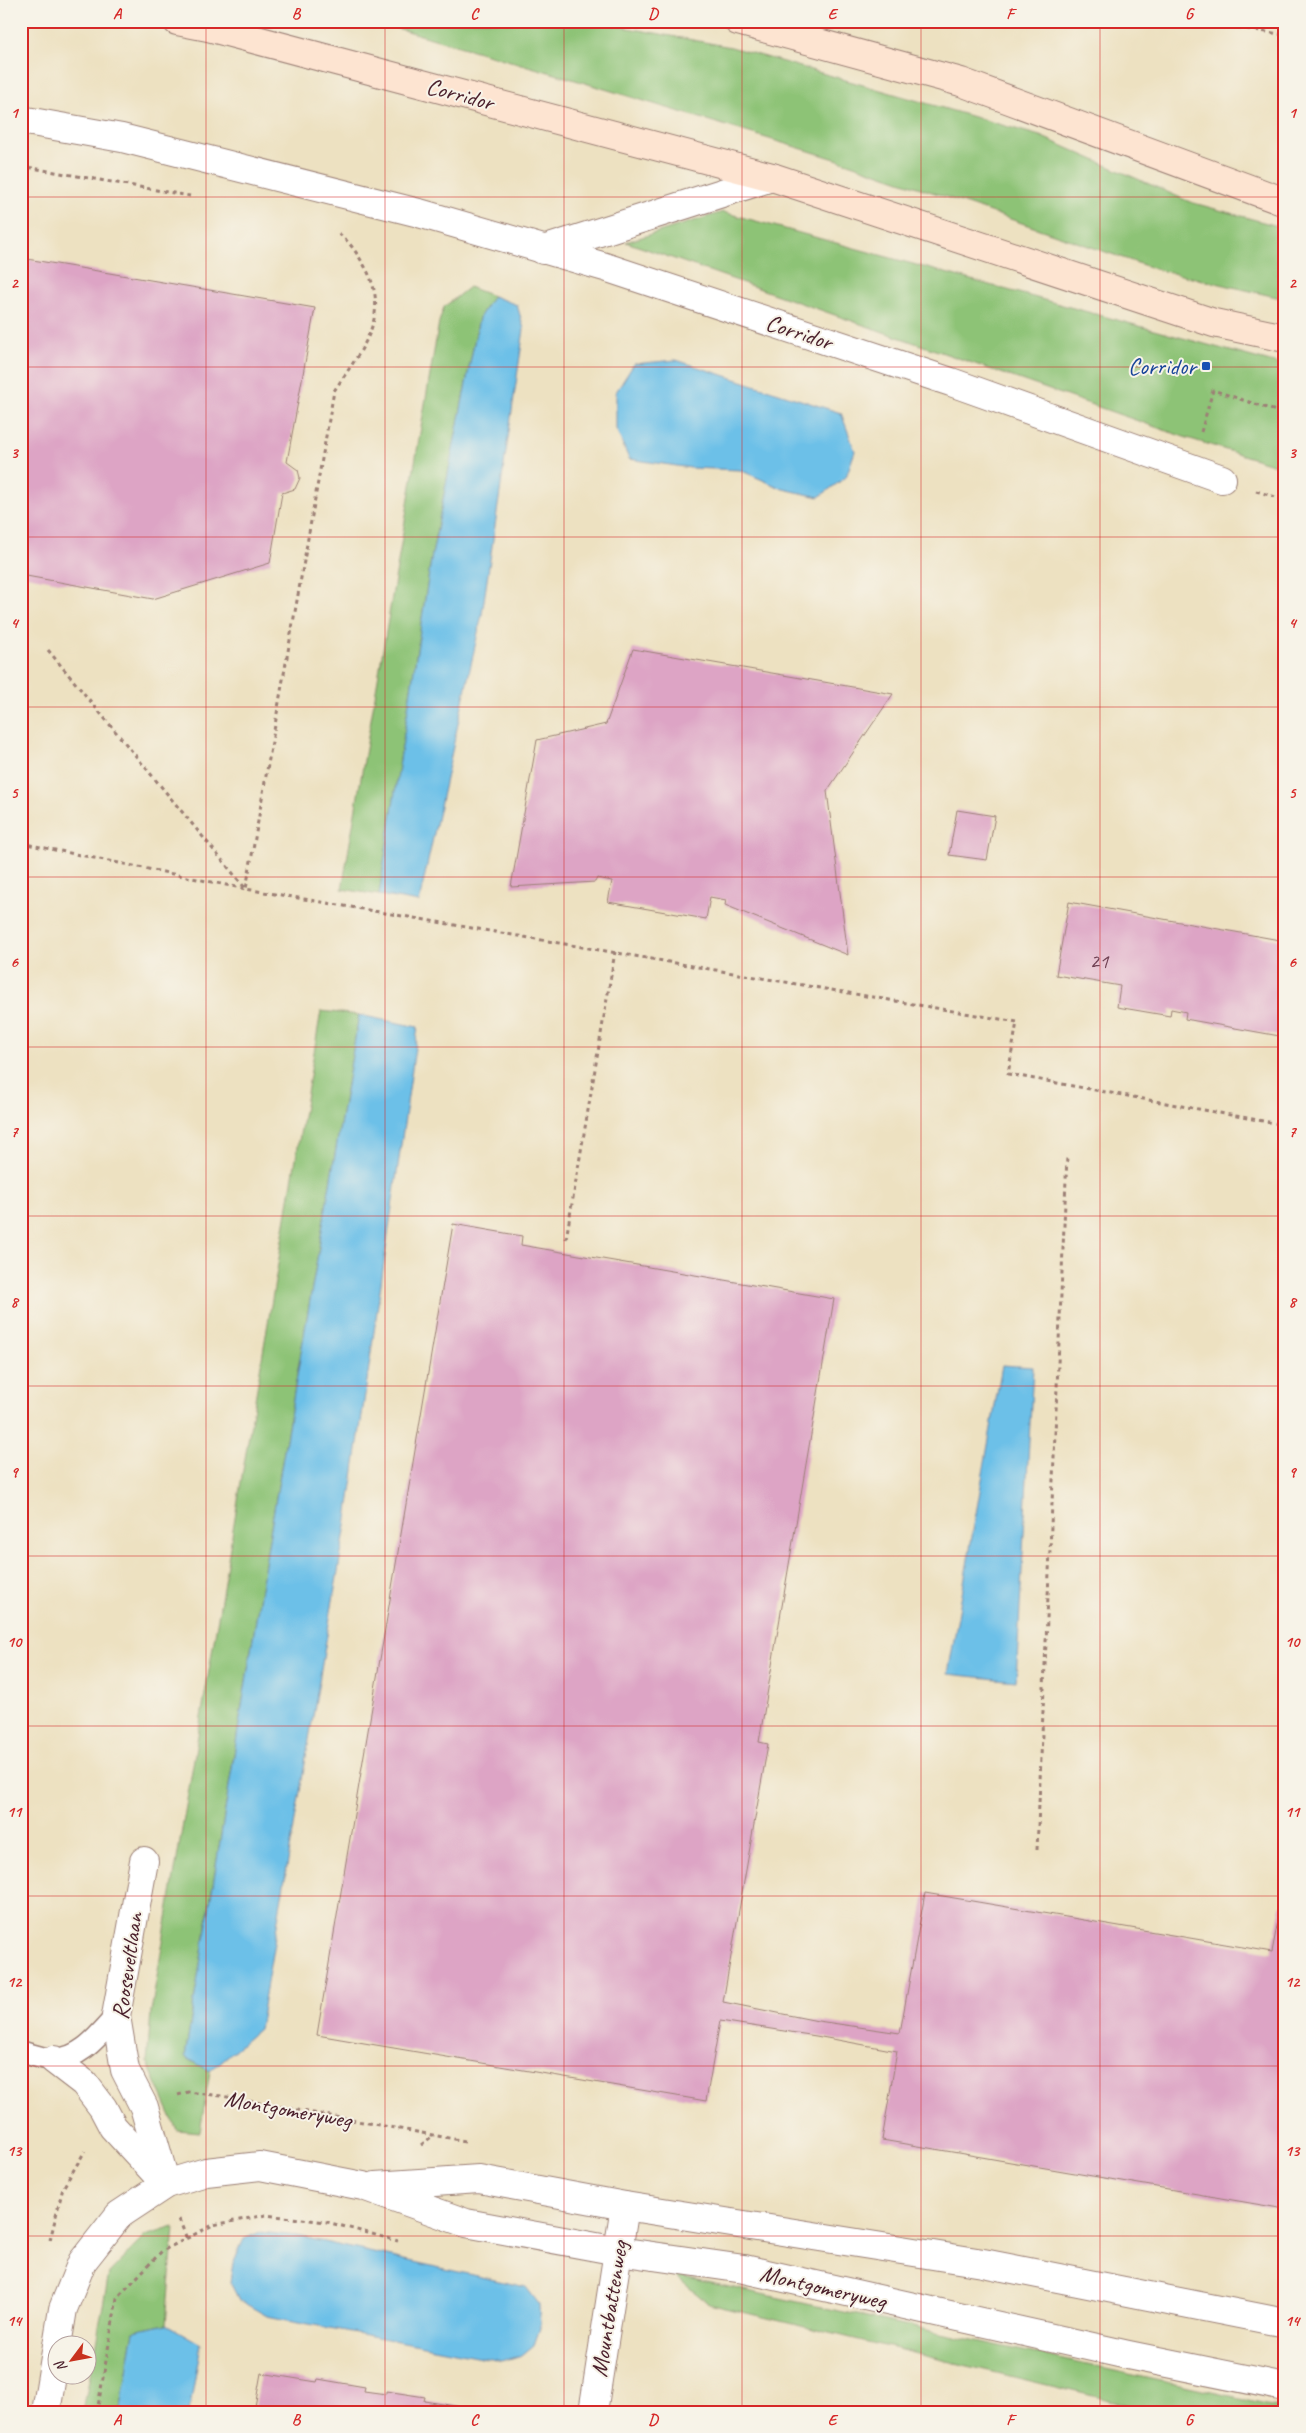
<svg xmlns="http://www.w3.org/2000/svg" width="1306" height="2433" viewBox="0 0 1306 2433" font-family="Caveat,sans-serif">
	<rect width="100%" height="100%" fill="#f7f3e8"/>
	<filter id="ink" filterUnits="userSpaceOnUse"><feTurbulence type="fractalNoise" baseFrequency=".02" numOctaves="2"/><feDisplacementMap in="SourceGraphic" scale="10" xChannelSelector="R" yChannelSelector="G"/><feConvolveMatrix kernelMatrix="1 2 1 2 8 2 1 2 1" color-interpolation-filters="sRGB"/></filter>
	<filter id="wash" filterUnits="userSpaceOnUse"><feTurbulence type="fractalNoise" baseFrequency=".0096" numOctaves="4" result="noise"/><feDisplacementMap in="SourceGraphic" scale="20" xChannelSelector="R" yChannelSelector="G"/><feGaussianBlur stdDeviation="1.12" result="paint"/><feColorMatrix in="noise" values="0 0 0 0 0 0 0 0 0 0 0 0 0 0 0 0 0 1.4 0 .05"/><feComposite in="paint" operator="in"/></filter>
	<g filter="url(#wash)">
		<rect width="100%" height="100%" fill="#ede1c1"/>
		<g fill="#8dc376" stroke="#6c7150">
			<polygon points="372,21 590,21 731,47 1040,136 1190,202 1285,228 1285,299 1155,269 842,161 552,73"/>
			<polygon points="723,212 1285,366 1285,468 1184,437 626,242"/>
			<polygon points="469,287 493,296 479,318 431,560 379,895 342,889 439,322 444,307"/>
			<polygon points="321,1011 359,1015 272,1521 185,2057 210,2071 200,2132 177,2130 147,2062 151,2012"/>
			<polygon points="174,2227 166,2324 134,2331 120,2412 83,2412 109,2273 145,2236"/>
			<polygon points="674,2275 1285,2408 1285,2412 1160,2412 709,2304"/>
		</g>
		<g fill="#6cc0e8" stroke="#5b708a">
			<polygon points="493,296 517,305 524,329 482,614 419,902 379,895 431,560 479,318"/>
			<polygon points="676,360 841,413 855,451 846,477 819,497 783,489 740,470 691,468 629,459 616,429 616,392 634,364"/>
			<polygon points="359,1015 418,1027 347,1519 259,2029 210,2071 185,2057 272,1521"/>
			<polygon points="1002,1365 1033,1367 1016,1681 948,1674"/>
			<polygon points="260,2232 297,2236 526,2287 539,2304 540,2328 534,2345 522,2355 502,2361 267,2316 239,2300 230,2282 233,2263 244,2239"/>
			<polygon points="166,2324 201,2344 189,2412 120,2412 134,2331"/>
		</g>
		<g id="blocks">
			<g fill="#dda4c5">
				<polygon points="21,258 315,308 287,462 298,470 300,478 295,489 282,493 270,563 153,599 21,575"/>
				<polygon points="633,649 893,694 827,791 848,955 725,905 726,900 710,897 706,919 608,902 612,881 597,878 595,882 511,887 537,740 606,724"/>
				<polygon points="957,810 995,816 987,860 949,855"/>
				<polygon points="1069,902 1285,941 1285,1037 1185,1019 1186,1012 1171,1009 1170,1016 1117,1007 1120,986 1056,975"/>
				<polygon points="453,1224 522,1236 521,1245 834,1299 759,1742 768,1744 723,2002 818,2021 900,2033 925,1893 1272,1952 1281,1905 1285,1906 1285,2209 882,2140 897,2051 816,2036 720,2021 706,2101 317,2035"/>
				<polygon points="261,2373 317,2382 318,2379 365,2387 364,2391 386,2394 386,2391 425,2397 424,2401 481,2410 480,2412 254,2412"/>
			</g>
		</g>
	</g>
	<g filter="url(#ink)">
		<use href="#blocks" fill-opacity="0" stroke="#9c8076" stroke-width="1"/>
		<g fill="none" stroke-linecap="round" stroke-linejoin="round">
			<defs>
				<path id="service" d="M21,2052C31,2054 42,2059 52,2059C80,2061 100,2034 116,2016"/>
				<g id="minor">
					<polyline points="21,120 122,138 419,213 605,267 951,382 1222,479"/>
					<polyline points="543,250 772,177"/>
					<polyline points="144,1861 116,2016 125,2070 144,2107 166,2184"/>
					<polyline points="54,2060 84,2083 103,2108 113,2127 162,2180"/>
					<polyline points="593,2412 625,2206"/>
				</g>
				<g id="tertiary">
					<polyline points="375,2186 479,2179 625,2206 983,2263 1285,2323"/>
					<polyline points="46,2412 63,2309 82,2262 119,2215 166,2184 206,2172 260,2166 363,2186 466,2223 618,2251 744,2269 1128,2355 1285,2387"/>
				</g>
				<g id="secondary">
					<polyline points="177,21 208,27 772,177 1214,323 1285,338"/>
					<polyline points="738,21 961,82 1285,202"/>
				</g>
			</defs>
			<use href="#service" stroke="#9c8076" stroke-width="24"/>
			<use href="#minor" stroke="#9c8076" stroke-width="30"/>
			<use href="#tertiary" stroke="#9c8076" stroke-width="30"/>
			<use href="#secondary" stroke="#9c8076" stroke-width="30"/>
			<g stroke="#9c8076" stroke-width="3" stroke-dasharray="4 4" stroke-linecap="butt">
				<polyline points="1200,21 1285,35"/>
				<polyline points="21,166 190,196"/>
				<polyline points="1201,432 1213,390 1285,414"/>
				<polyline points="1256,491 1285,500"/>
				<path d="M48,650L246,889L334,391C362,349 393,315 364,265C356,252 350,242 338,233"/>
				<polyline points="21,843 246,889 1017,1022 1008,1074 1285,1125"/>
				<polyline points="566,1239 615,952"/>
				<polyline points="1037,1850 1067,1156"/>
				<polyline points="178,2095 188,2092 222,2096 465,2141"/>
				<polyline points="421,2145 434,2135"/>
				<polyline points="179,2219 187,2239"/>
				<polyline points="50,2240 63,2188 85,2151"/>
				<polyline points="97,2412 117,2298 162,2251 213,2225 266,2215 327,2222 398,2241"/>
			</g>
			<use href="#service" stroke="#fff" stroke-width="21"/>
			<use href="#minor" stroke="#fff" stroke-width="28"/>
			<use href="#tertiary" stroke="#fff" stroke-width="28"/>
			<use href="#secondary" stroke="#fde4d1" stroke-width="28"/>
		</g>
	</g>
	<path fill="none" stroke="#d62828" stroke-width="1" stroke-opacity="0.55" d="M206,21V2412M385,21V2412M564,21V2412M742,21V2412M921,21V2412M1100,21V2412M21,197H1285M21,367H1285M21,537H1285M21,707H1285M21,877H1285M21,1047H1285M21,1216H1285M21,1386H1285M21,1556H1285M21,1726H1285M21,1896H1285M21,2066H1285M21,2236H1285"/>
	<rect fill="#1a4fb4" stroke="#f7f3e8" stroke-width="2" x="1201" y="361" width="10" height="10" rx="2.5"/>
	<g text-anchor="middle" stroke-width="4" stroke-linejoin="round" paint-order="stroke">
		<g font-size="21" fill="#6f4052">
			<text x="1099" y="968">21</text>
		</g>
		<g font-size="24" fill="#4a1f2b" stroke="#f7f3e8">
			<text transform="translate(460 94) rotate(15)" y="8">Corridor</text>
			<text transform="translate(799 332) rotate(18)" y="8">Corridor</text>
			<text transform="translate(127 1966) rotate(-82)" y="8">Rooseveltlaan</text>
			<text transform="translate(288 2109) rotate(10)" y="8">Montgomeryweg</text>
			<text transform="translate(823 2287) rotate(13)" y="8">Montgomeryweg</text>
			<text transform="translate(609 2309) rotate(-81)" y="8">Mountbattenweg</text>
		</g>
		<g font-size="24" fill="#164399" stroke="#f7f3e8" text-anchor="end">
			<text x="1196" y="374">Corridor</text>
		</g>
	</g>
	<rect width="1306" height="2433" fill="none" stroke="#f7f3e8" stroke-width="55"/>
	<g transform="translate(72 2360) rotate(238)"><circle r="24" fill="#f7f3e8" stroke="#b29e9c"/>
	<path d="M0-4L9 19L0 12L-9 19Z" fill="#c8321e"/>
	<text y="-8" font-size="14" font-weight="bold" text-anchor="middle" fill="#4a1f2b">N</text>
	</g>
	<rect x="28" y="28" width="1250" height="2378" fill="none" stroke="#d62828" stroke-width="2"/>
	<g font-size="16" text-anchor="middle" font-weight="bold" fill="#d62828">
		<text x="117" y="19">A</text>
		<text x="296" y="19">B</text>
		<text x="474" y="19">C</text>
		<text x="653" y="19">D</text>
		<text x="832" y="19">E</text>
		<text x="1010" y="19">F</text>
		<text x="1189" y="19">G</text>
		<text x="14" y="118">1</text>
		<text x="1292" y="118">1</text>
		<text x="14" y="288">2</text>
		<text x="1292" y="288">2</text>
		<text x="14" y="458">3</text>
		<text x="1292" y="458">3</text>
		<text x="14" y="628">4</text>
		<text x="1292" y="628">4</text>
		<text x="14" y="798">5</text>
		<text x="1292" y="798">5</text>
		<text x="14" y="967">6</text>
		<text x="1292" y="967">6</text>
		<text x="14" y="1137">7</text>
		<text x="1292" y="1137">7</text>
		<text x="14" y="1307">8</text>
		<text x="1292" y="1307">8</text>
		<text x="14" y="1477">9</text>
		<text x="1292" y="1477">9</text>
		<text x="14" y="1647">10</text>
		<text x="1292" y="1647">10</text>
		<text x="14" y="1817">11</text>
		<text x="1292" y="1817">11</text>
		<text x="14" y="1987">12</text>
		<text x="1292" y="1987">12</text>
		<text x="14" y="2156">13</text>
		<text x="1292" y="2156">13</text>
		<text x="14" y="2326">14</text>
		<text x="1292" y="2326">14</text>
		<text x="117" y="2425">A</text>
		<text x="296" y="2425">B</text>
		<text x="474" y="2425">C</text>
		<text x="653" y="2425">D</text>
		<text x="832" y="2425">E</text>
		<text x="1010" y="2425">F</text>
		<text x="1189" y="2425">G</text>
	</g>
</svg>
